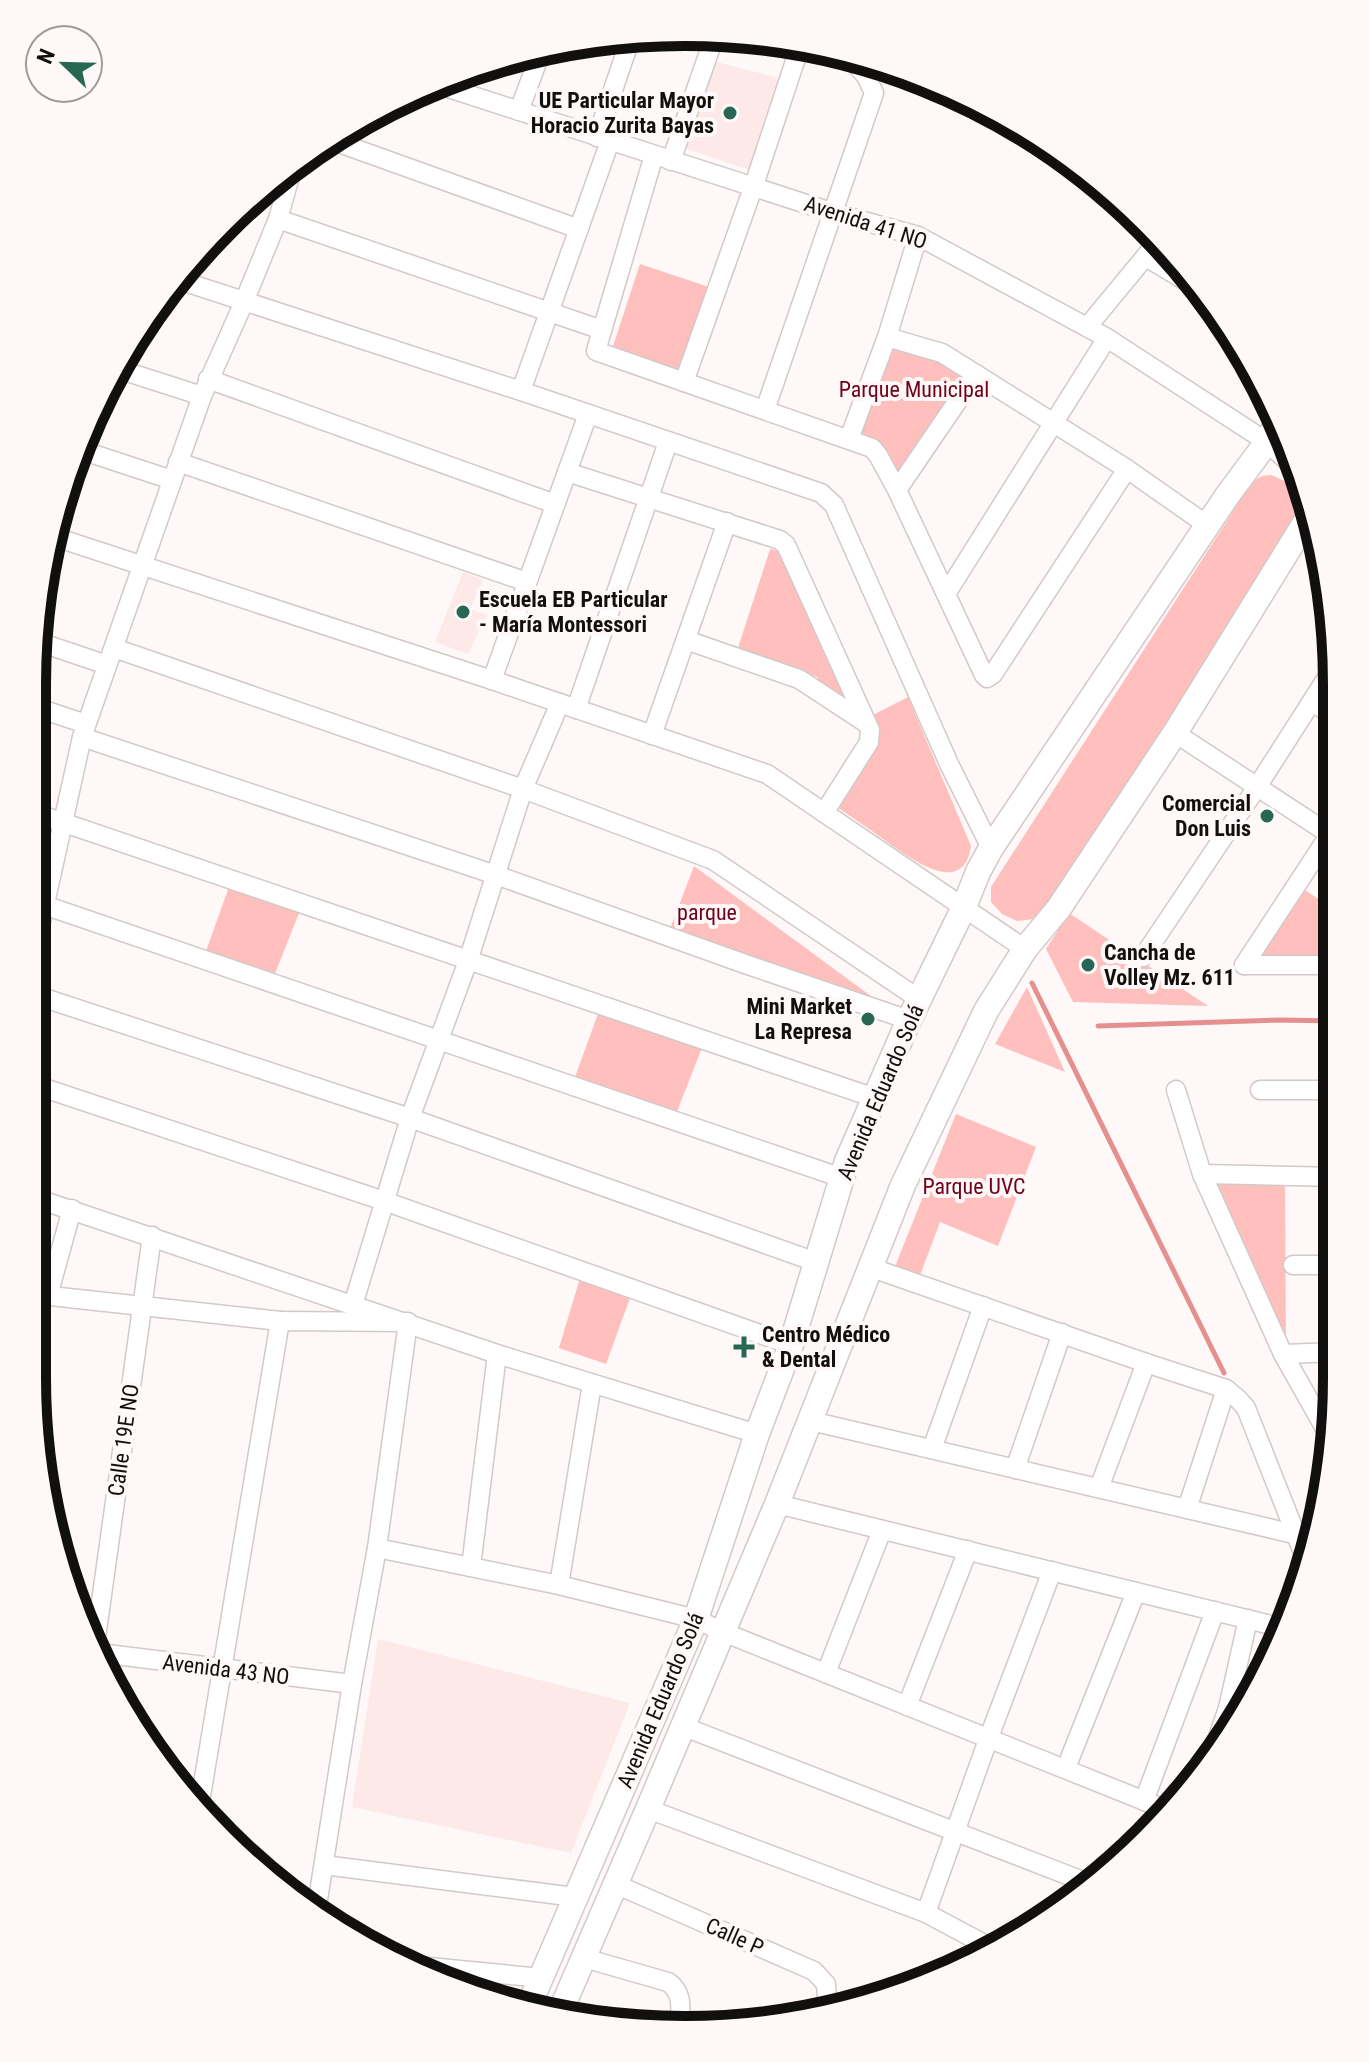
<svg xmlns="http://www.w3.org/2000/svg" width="1369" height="2062" viewBox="0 0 1369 2062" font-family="'Roboto Condensed',sans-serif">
	<rect width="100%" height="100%" fill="#fff8f8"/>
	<g fill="#fce9e8">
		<polygon points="709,60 782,79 750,170 678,146"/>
		<polygon points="463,572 483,580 470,609 487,615 468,654 435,642"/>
		<polygon points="378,1639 630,1703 571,1853 352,1807"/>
	</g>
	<g fill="#febfbd">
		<polygon points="640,264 712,288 682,373 612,349"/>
		<polygon points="889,343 937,355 967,375 898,482 856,436"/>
		<path d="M1271,475C1291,484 1304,487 1305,511L1044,915L1034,919L1017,921L1002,914L991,902V887L1252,482L1262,476Z"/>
		<polygon points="770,549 786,552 855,707 823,690 817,677 738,648"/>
		<path d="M908,697L971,846C963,901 906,855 883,839C868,828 852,817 837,807L877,745L879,735L871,716Z"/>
		<polygon points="694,866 879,1002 670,929"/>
		<polygon points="230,884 301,908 274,976 206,951"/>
		<polygon points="1297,885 1337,911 1337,963 1246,960"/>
		<polygon points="1069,913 1208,1006 1073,1002 1046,949"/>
		<polygon points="1027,987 1065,1072 995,1044"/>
		<polygon points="599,1011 703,1045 676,1114 574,1080"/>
		<polygon points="956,1114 1036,1147 998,1246 940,1222 919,1278 894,1269"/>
		<polygon points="1210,1179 1285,1181 1286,1350"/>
		<polygon points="580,1278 630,1298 606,1364 559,1348"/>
	</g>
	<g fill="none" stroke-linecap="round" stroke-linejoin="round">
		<g stroke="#e68f8f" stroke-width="5">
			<polyline points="1032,983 1224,1373"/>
			<polyline points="1098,1026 1280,1020 1337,1021"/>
		</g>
		<defs>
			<g id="minor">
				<polyline points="433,83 834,213 918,236 1107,338 1267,442 1299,472"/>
				<polyline points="519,111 542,49"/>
				<polyline points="597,137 631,37"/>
				<polyline points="328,139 579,229"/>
				<polyline points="654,155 596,351 872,448 878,455 897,490 984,675 987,678 993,674 1127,469"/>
				<polyline points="671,161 715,35"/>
				<polyline points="262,191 284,196"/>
				<polyline points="278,219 602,330"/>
				<polyline points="1146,257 1201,290"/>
				<polyline points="182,281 521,391 821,493 834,505 950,766 991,848"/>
				<polyline points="1088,326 1159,240"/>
				<polyline points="887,337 942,353 1127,469 1207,525"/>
				<polyline points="118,369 202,396"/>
				<polyline points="208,379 555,504"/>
				<polyline points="684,382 754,185 801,43"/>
				<polyline points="521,391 610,141"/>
				<polyline points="765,410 874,93 866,76 847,55"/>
				<polyline points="849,439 887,337 918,236"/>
				<polyline points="81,450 172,480"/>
				<polyline points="178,462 527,582"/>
				<polyline points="567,472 780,540 786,545 870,730 869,742 824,813"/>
				<polyline points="897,490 976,374"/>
				<polyline points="52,536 492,680 767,774 1025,949"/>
				<polyline points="946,594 1107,338"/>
				<polyline points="686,640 799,679 866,723"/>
				<polyline points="36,641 107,665"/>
				<polyline points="114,648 523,789 713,860 919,999"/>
				<polyline points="492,680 588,414"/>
				<polyline points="1312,702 1337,718"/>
				<polyline points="32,706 86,724"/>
				<polyline points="576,709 668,442"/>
				<polyline points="1175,733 1337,839"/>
				<polyline points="652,735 727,522"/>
				<polyline points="82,737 496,875 748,965 909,1020"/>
				<polyline points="32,812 875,1098"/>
				<polyline points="44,905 842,1178"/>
				<polyline points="1143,957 1257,787 1335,665"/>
				<polyline points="32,962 82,737 202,396 244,302 278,219 293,166"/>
				<polyline points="1244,965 1330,834"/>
				<polyline points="1244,965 1337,965"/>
				<polyline points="32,994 410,1118 816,1262"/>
				<polyline points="32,1084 384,1201 791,1345"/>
				<polyline points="1176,1090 1202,1174 1283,1354 1331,1439"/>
				<polyline points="1260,1090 1337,1090"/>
				<polyline points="1202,1174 1337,1177"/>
				<polyline points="32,1197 497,1354 757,1434"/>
				<polyline points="1293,1265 1337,1265"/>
				<polyline points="872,1268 1146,1363 1226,1389 1238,1399 1246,1408 1306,1560"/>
				<polyline points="32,1294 280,1321"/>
				<polyline points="48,1296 72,1209"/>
				<polyline points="353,1305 410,1118 468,961 523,789 560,703"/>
				<polyline points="1283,1354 1337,1352"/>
				<polyline points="811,1421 1294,1534"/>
				<polyline points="932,1449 983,1306"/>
				<polyline points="1015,1469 1062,1333"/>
				<polyline points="1099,1488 1146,1363"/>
				<polyline points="777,1504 1283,1628"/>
				<polyline points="1187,1509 1226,1389"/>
				<polyline points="377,1548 559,1585 696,1619 723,1632 1167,1810"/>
				<polyline points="471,1567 497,1354"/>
				<polyline points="559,1585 592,1384"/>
				<polyline points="95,1645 152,1236"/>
				<polyline points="99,1653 352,1684"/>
				<polyline points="826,1673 882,1530"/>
				<polyline points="907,1706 968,1550"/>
				<polyline points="682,1726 1088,1883"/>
				<polyline points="1217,1740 1228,1708 1248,1619"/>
				<polyline points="1066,1768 1136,1592"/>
				<polyline points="1144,1801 1215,1611"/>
				<polyline points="200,1802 280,1321 408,1322 377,1548 352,1684 316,1912"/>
				<polyline points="648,1809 926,1913 986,1945 989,1951"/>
				<polyline points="324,1865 575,1897"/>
				<polyline points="615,1884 814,1971 826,1984 828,2011"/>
				<polyline points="926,1913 989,1737 1052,1571"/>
				<path d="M584,1958L668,1982C684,1993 680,2009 680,2026"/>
				<polyline points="408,1965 542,1978"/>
			</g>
			<g id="major">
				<polyline points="530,2003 696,1619 757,1434 791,1345 847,1161 909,1020 964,907 978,872 991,848 1227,496 1267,442 1279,420"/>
				<polyline points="561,2010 648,1809 777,1504 903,1185 986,1011 1025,949 1059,908 1175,733 1311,513"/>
			</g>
		</defs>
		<use href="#minor" stroke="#d3c9c9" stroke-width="21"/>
		<use href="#major" stroke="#d3c9c9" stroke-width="27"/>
		<use href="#minor" stroke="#fff" stroke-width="18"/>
		<use href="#major" stroke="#fff" stroke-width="24"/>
	</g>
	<g fill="#286753" stroke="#fff8f8" stroke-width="3">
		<circle cx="730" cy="113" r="8"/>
		<circle cx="463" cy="612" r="8"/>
		<circle cx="1267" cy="816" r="8"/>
		<circle cx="1088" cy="965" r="8"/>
		<circle cx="868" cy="1019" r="8"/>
		<path d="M740 1335h8v8h8v8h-8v8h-8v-8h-8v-8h8z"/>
	</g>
	<g text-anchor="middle" stroke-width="8" stroke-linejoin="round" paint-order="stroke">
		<g font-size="22" font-weight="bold" fill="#120f0f" stroke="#fff8f8" text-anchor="end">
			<text x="714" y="108">UE Particular Mayor<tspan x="714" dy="25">Horacio Zurita Bayas</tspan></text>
			<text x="479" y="607" text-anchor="start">Escuela EB Particular<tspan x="479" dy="25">- María Montessori</tspan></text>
			<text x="1251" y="811">Comercial<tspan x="1251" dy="25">Don Luis</tspan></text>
			<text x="1104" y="960" text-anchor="start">Cancha de<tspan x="1104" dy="25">Volley Mz. 611</tspan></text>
			<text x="852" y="1014">Mini Market<tspan x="852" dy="25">La Represa</tspan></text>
			<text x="762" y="1342" text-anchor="start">Centro Médico<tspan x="762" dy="25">&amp; Dental</tspan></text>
		</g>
		<g font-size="22" fill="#120f0f" stroke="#fff8f8">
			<text transform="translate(866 222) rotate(18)" y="8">Avenida 41 NO</text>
			<text transform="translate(880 1092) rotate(-67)" y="8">Avenida Eduardo Solá</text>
			<text transform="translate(123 1440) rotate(-82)" y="8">Calle 19E NO</text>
			<text transform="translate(226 1669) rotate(7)" y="8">Avenida 43 NO</text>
			<text transform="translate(660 1700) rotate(-67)" y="8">Avenida Eduardo Solá</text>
			<text transform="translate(735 1936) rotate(24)" y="8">Calle P</text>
		</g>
		<g font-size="22" fill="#6e0118" stroke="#fff8f8">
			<text x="914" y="397">Parque Municipal</text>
			<text x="707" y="920">parque</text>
			<text x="974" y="1194">Parque UVC</text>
		</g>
	</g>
	<path d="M0 0H1369V2062H0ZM684 46H685A638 638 0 0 1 1323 684V1378A638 638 0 0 1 685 2016H684A638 638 0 0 1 46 1378V684A638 638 0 0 1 684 46Z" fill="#fff8f8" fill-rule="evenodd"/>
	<path fill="none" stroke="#120f0f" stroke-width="10" d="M684 46H685A638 638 0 0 1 1323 684V1378A638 638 0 0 1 685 2016H684A638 638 0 0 1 46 1378V684A638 638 0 0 1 684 46Z"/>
	<g transform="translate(64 64) rotate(293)"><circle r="38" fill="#fff8f8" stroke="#a09b9b" stroke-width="2"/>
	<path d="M0-6L14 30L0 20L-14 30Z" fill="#286753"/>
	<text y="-12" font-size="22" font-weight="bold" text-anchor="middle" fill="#120f0f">N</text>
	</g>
</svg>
